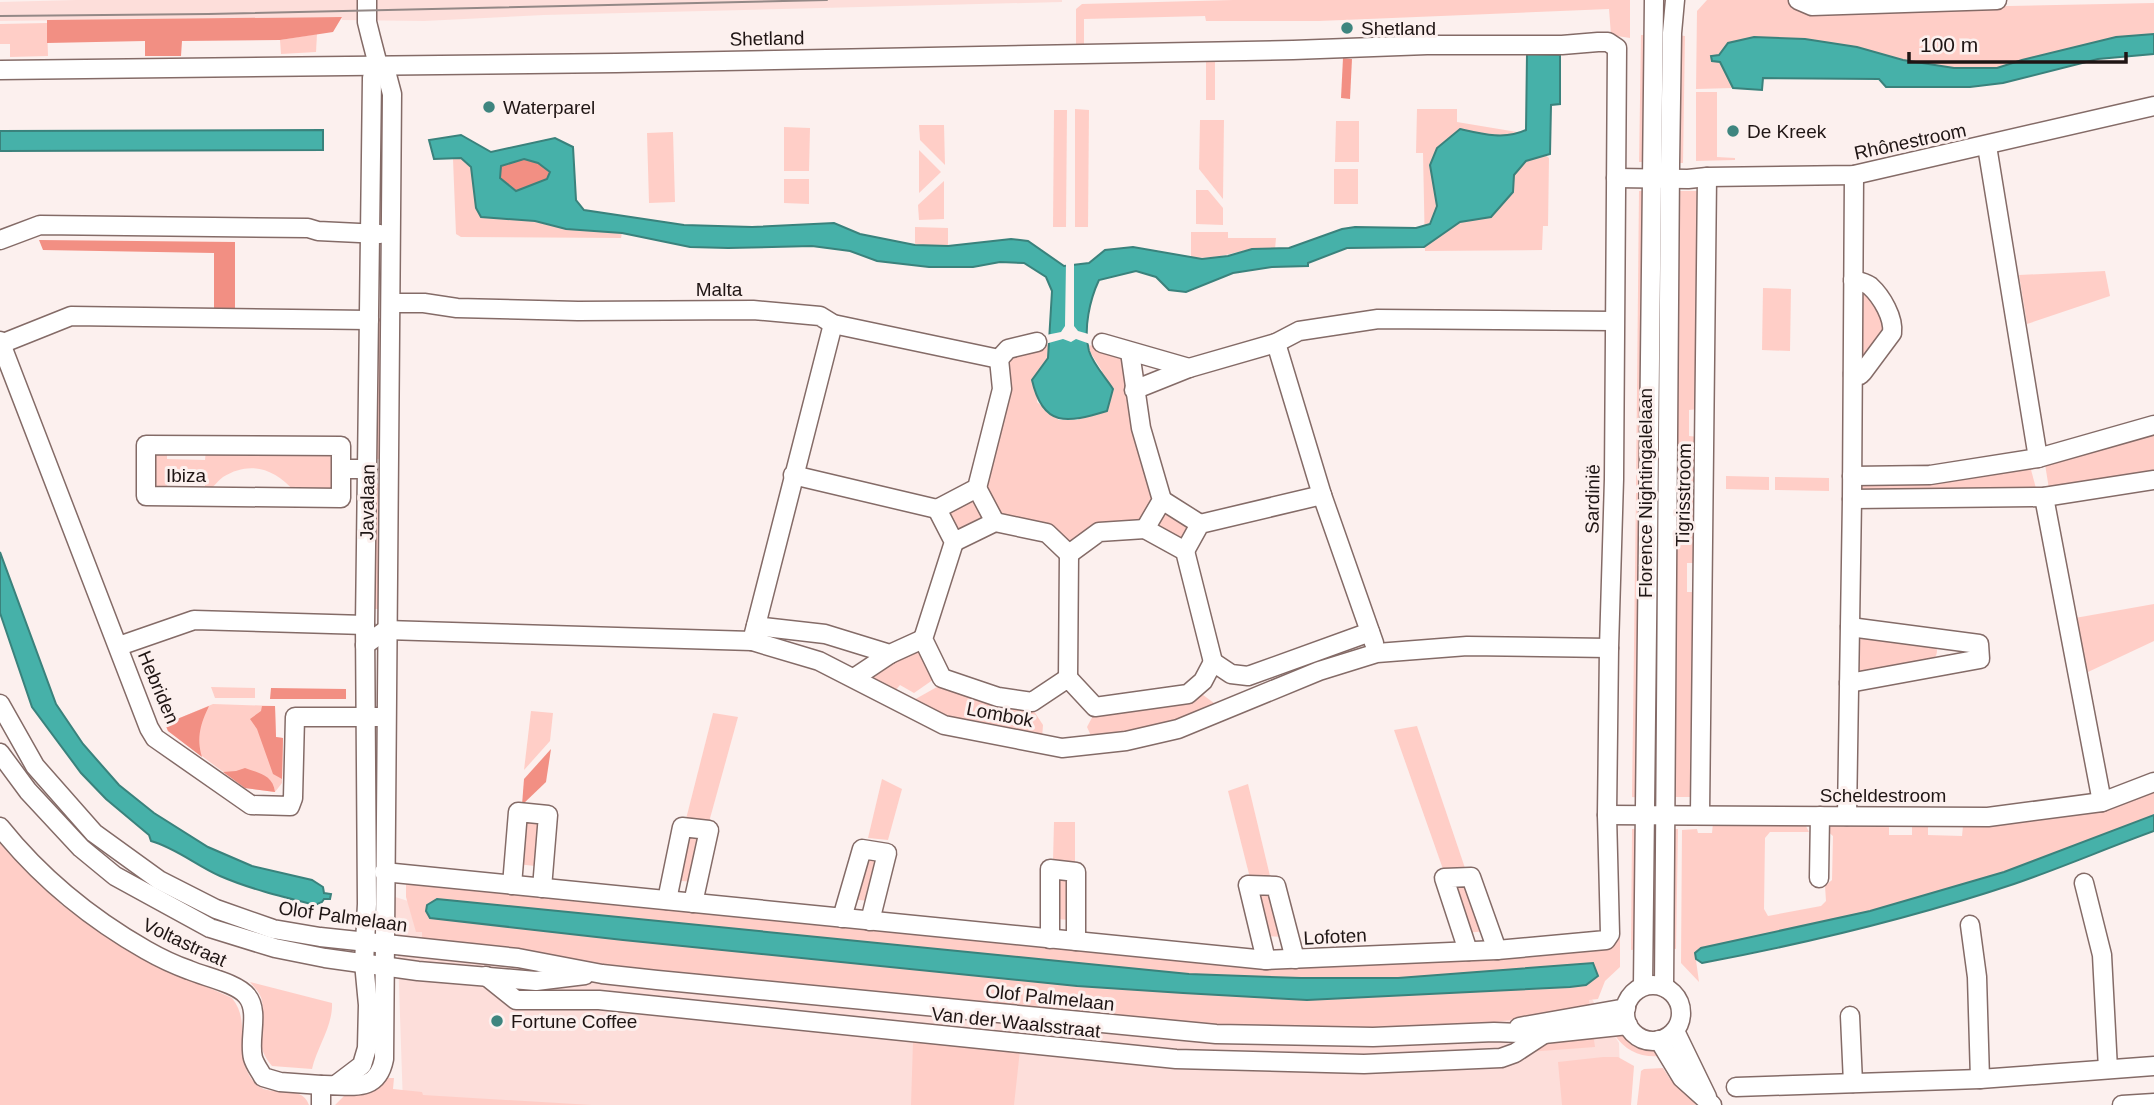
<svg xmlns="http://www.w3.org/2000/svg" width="2154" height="1105" viewBox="0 0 2154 1105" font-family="Helvetica,sans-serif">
	<rect width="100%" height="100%" fill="#fcf0ee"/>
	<g fill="#fddeda">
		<polygon points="76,0 1062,0 1062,2 544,15 424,21 342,20 341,17 0,21 0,2"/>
		<polygon points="392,896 434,909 1445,1009 1587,991 1619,1043 1621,1105 403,1105 397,926"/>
	</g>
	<g fill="#ffcec7" fill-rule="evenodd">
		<polygon points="1233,0 1630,0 1630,38 1611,35 1609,9 1319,21 1206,21 1205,16 1084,19 1084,48 1076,48 1076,9 1082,4"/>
		<polygon points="1707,0 1788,0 1797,8 1808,10 2154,3 2154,34 2116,37 2022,60 1997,68 1954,68 1903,60 1857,47 1805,39 1754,37 1720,61 1733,88 1696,89 1697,11"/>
		<polygon points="47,23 48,56 10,57 10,44 0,44 0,24"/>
		<polygon points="317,34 316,52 281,54 280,40"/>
		<polygon points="1641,35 1650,35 1648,162 1639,162"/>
		<polygon points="1677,35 1685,36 1683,163 1676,163"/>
		<rect x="1206" y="62" width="9" height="38"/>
		<polygon points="384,86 385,212 381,222 377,222 376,87"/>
		<polygon points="1696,92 1717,92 1717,157 1735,158 1735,160 1696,161"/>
		<polygon points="1075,109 1089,110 1088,227 1075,227"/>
		<polygon points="1417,109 1457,109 1457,122 1517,132 1549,158 1548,226 1543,226 1542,250 1425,251 1423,153 1416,153"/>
		<polygon points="1054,110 1067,110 1066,227 1053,227"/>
		<polygon points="1200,120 1224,120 1223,199 1199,169"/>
		<polygon points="1336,121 1359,121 1359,162 1335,162"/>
		<polygon points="919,125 944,125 945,165 920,140"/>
		<polygon points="784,127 810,128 809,171 784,171"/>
		<polygon points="673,132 675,202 649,203 647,133"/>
		<polygon points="919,150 941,172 919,193"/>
		<polygon points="462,158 471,167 476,208 566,229 622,233 621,238 461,237 456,234 453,159"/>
		<rect x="1334" y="169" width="24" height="35"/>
		<polygon points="784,179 809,179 809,204 784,203"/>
		<polygon points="944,181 944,219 919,220 918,205"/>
		<polygon points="1196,190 1208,190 1223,208 1223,225 1196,224"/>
		<polygon points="1639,191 1649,191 1645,486 1636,486"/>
		<polygon points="1675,191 1702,191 1699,409 1689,410 1689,436 1699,437 1698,486 1671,486"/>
		<polygon points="915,227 948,228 948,246 915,245"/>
		<path d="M1191,232H1228V238H1276L1275,249C1268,249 1260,248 1252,249C1231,253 1213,260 1191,257Z"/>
		<polygon points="2105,271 2110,296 2027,324 2019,275"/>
		<polygon points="1763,288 1791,289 1790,351 1762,350"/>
		<polygon points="1863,289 1886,319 1886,332 1862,361"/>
		<polygon points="374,318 385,318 383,459 372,459"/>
		<polygon points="1048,345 1048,358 1041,366 1037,402 1059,420 1078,420 1102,371 1090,352 1089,345 1125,355 1155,493 1139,523 1070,544 1060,542 1039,522 1000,517 983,481 1007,391 1010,358 1013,353"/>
		<polygon points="2154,430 2154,474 2049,489 2045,464"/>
		<path d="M167,449V459L205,460L206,450L332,455V487L327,490L294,491C275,469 250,460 223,477C216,482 214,489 205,490V481L168,479L167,488L155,487L152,478L155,452Z"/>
		<polygon points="2030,466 2037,492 1861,492 1862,483"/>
		<polygon points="1726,476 1769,477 1769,490 1726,489"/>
		<polygon points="1775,477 1829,478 1829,491 1775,490"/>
		<polygon points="373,483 383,484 382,609 371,609"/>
		<polygon points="1655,492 1662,493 1659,794 1652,794"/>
		<polygon points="1636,493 1646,493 1642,798 1632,797"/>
		<polygon points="1697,493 1696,563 1687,563 1687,592 1697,592 1694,797 1668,797 1671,494"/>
		<polygon points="974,498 983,515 980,518 956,530 947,517 948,509"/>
		<polygon points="1161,510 1187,522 1190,528 1182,539 1156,525"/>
		<polygon points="2154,604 2154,641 2088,672 2075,618"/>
		<path d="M1860,634L1934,644C1939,650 1937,654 1933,661L1859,675Z"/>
		<polygon points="917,649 923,650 937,677 914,693 900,685 894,692 874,681 874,672"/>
		<polygon points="944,683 1030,705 1043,725 1042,738 948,717 912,701"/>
		<polygon points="211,687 255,688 255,698 215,698"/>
		<path d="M1199,692L1218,706C1177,723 1137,733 1092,738L1087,727L1096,710Z"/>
		<polygon points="213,704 275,706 276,737 283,738 282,783 275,792 245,788 168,731 165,724"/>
		<polygon points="531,711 553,713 550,741 524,770"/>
		<polygon points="713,713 738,717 709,822 686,819"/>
		<polygon points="1417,726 1466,871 1444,872 1394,730"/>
		<polygon points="882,779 902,789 888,840 868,838"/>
		<polygon points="1248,784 1270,876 1250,878 1228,791"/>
		<path d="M2154,791V815L2004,872L1870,911L1695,953L1699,982L1681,963L1682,830L1697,829L1698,833H1712L1713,823L1805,824L1809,832H1770L1765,838L1764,909L1768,916L1821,906L1826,901L1825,886L1832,880L1833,836L1826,830L1828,824L1889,825V835H1912V825H1928V835L1962,836L1963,826C2033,824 2088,814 2154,791Z"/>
		<polygon points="522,820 539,820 541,824 535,866 517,864"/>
		<polygon points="1054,822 1075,822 1075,862 1053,861"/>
		<polygon points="1643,828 1641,949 1631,950 1632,829"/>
		<polygon points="1668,829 1678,829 1676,949 1670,948"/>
		<polygon points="686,833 702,834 691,882 674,880"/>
		<polygon points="1652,833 1658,833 1657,949 1650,949"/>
		<path d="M0,840L11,855L62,905L138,956L232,998C253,1024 231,1051 253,1081C267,1101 301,1081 309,1105H0Z"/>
		<polygon points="865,853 881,855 869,901 850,899"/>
		<polygon points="1068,876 1070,920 1055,919 1055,877"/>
		<path d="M406,879L1331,963L1439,962L1613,945L1614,938H1620V967L1605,981L1598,999L1589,1000L1590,1008L1483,1024L1366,1029L1173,1023L581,964L422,942V932H416L406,897ZM438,899L1189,974L1301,978H1398L1593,963L1570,987L1307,1000L1183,993L1077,986L623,940L430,918L427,905Z"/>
		<polygon points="1469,884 1486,931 1466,933 1452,886"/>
		<polygon points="1271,891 1283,937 1264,936 1255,892"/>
		<path d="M250,982L332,1003C333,1026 317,1047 312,1069L272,1066C251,1041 266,1027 262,1001C261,994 254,987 250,982Z"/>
		<polygon points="1593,1033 1595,1047 1528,1052 1536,1044"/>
		<path d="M1622,1033L1637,1044L1657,1051L1661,1056C1641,1058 1625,1051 1614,1034Z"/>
		<polygon points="913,1042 1020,1050 1014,1105 911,1105"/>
		<polygon points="1603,1057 1618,1057 1634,1066 1631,1105 1562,1105 1558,1062"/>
		<polygon points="1663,1068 1670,1079 1673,1078 1696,1105 1637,1105 1641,1071 1644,1069"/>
		<polygon points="385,1078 394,1078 393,1089 422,1092 423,1095 592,1105 335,1105 344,1096"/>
	</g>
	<g fill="#f28f83">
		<polygon points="342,17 333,32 280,40 182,41 181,56 145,56 145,41 47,43 47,20"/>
		<polygon points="1343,58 1352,59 1350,99 1341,98"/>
		<polygon points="523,159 538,163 550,172 547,179 516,191 500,178 501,166"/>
		<polygon points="39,240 235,242 235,310 214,310 214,253 43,250"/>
		<polygon points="271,688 346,689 346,699 270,699"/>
		<path d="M209,706C201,723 196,737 202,757L168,731L165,724Z"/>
		<polygon points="262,706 275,706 276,737 283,738 282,779 273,774 257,729 250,719 261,711"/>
		<polygon points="551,749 546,782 522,805 524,779"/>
		<path d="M245,768C259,773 273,775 275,792L245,788L223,772L236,771Z"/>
	</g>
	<g fill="#46b1a9" stroke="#3a827c" stroke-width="2" fill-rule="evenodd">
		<polygon points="2154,34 2154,54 2098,59 2003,83 1970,87 1886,87 1879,79 1763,78 1762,90 1733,88 1720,62 1712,61 1711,56 1719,55 1728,43 1754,37 1805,39 1857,47 1903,60 1954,68 1997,68 2022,60 2116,37"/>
		<path d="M1527,54L1560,55V104L1551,105L1550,154L1526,161L1514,175L1513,192L1491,217L1460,222L1424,247L1347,248L1308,263V266L1272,267L1233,273L1186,292L1169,290L1156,277L1136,271L1099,280C1090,299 1083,329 1089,351C1093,364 1106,378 1113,389L1107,411C1067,423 1043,428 1032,380L1048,358L1052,291L1046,277L1024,263L1000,262L973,267H929L877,261L850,251L812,246L728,248L690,247L622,233L566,229L535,221L481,217L476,208L471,167L461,158L434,159L429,140L461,135L491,152L555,138L573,147L576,200L584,210L684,225L752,227L834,223L860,234L915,245L948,246L1011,239L1028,241L1064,266L1089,263L1105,250L1133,247L1202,259L1228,256L1252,249L1289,248L1342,229L1355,227L1416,228L1430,224L1437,206L1430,165L1437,148L1460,129C1482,134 1505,140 1526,130ZM524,159L538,163L550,172L547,179L516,191L500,178L501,166Z"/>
		<polygon points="323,130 323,150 0,151 0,131"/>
		<path d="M0,552L56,704L83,744L119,785L154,813L208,847L252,866L312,880L323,887L324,893L331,894L330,899H324L322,902L315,905C283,897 250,889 220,876C197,866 176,848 151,841L149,835L106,799L81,773L32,707L0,613Z"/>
		<path d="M2154,815V831C2107,848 2061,868 2014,884C1912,918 1808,943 1702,963L1696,959L1695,953L1701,948L1870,911L2004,872Z"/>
		<polygon points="437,899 1189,974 1301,978 1398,978 1593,963 1598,976 1586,985 1570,987 1307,1000 1183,993 1077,986 623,940 430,918 426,911 427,905"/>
	</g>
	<polygon fill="#fcf0ee" points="1074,261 1074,326 1078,331 1092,335 1093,345 1076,339 1071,342 1063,339 1045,344 1046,335 1061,332 1065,326 1066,262"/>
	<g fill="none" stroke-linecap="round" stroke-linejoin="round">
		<defs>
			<g id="minor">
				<polyline points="1798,0 1812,6 1997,0"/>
				<polyline points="0,70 616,63 1293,50 1427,45 1562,45 1598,42 1608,42 1617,48 1614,479 1609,648 1607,815 1610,934 1606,940 1497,950 1266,960 384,872"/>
				<polyline points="1987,146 2038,458"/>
				<polyline points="1616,178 1688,179 1707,177 1854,175 2154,106"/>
				<polyline points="0,240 40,225 308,228 318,231 380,234"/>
				<polyline points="391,303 424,303 457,308 578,311 753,310 820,316 833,324 999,359 1008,349 1037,342"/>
				<polyline points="0,341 149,728 155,738 251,805 290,806 293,798 295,717 378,717"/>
				<polyline points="1102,343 1189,368 1276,343 1299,331 1378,319 1614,321"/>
				<polyline points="1276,343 1322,495 1374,643"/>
				<polyline points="1,344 71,316 369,320"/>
				<polyline points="1130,352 1141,428 1162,500 1145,529 1185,551 1213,662"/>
				<polyline points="999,359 1002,389 977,488 937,509 954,542 923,639 942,678 998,697 1032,702 1068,678 1095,707 1188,694 1203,681 1213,662 1231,674 1248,676 1370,632"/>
				<path d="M1853,374L1860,375L1863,372L1892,333C1894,318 1882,297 1870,286C1866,283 1858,281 1853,280"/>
				<polyline points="1134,390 1189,368"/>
				<polyline points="341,469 341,498 146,496 146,445 341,446 341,469 368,469"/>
				<polyline points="793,475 937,509"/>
				<polyline points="1852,476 1930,475 2038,458 2154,425"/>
				<polyline points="977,488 995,522"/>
				<polyline points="2044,497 2102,802"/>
				<polyline points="1852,499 2044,497 2154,480"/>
				<polyline points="1162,500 1200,524"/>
				<polyline points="954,542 995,522 1047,533 1069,554 1099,532 1145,529"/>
				<polyline points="1185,551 1200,524 1322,495"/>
				<polyline points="756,626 825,634 890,654 923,639"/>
				<polyline points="752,641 833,324"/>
				<polyline points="365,645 386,630 752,641 819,661 944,725 1062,748 1126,741 1178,729 1319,671 1377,653 1467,646 1609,648"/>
				<polyline points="119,646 194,620 365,625"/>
				<polyline points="854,678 890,654"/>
				<polyline points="1068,678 1069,554"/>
				<polyline points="1849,683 1980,659 1979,644 1850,627"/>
				<polyline points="0,704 35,766 94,833 159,880 216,909 273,929 320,937 518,958 602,974 657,980 1216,1034 1373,1037 1494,1032 1544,1034 1628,1025"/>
				<polyline points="0,753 28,791 81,848 115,876 210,928 275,948 325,958 418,971 536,981 585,975"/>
				<polyline points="1700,814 1707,177"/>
				<polyline points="1607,815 1988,817 2102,802 2154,782"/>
				<polyline points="1847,816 1852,499 1854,175"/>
				<path d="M0,827C40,877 90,918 146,950C160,958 175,965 189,970C205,977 237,983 247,996C260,1012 248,1039 253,1058C255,1065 260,1071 263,1077L280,1082L321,1085"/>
				<polyline points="1819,878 1820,816"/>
				<polyline points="2084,883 2102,955 2108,1069"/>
				<polyline points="512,885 518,812 548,815 542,888"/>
				<polyline points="667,900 682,827 709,830 693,903"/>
				<polyline points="842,918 862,849 887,853 870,921"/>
				<polyline points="1970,925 1977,977 1980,1079"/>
				<polyline points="1050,939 1050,869 1076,872 1076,941"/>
				<polyline points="1468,951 1444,878 1471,877 1497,950"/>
				<polyline points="1266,960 1248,885 1276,886 1295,959"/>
				<polyline points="486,976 516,1000 599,1000 1176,1059 1364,1064 1501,1058 1515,1053 1544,1034"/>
				<circle cx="1653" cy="1013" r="28"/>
				<polyline points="1643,986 1654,0"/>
				<polyline points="1664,987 1670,164 1672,33 1675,0"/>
				<polyline points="1850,1016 1853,1083"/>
				<polyline points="1519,1027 1626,1008"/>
				<polyline points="1675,1031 1707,1097"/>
				<polyline points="1659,1040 1682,1078 1712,1105"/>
				<polyline points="337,1084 362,1065 367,1048 368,1005 364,963 367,904 365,625 372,78 378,65"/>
				<polyline points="1736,1087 1980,1079 2154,1066"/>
				<path d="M321,1105V1085C349,1084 377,1095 384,1059L392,94L387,75L378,65L371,38L367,22V0"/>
				<polyline points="2122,1105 2154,1103"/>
			</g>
		</defs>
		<use href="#minor" stroke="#846b67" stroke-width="21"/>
		<use href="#minor" stroke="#fff" stroke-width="18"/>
		<polyline stroke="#938886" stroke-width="2" points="0,16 208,14 827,0"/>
	</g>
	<g fill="#3e857f" stroke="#fcf0ee" stroke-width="2.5">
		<circle cx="1347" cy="28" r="7"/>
		<circle cx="489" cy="107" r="7"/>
		<circle cx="1733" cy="131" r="7"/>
		<circle cx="497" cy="1021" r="7"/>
	</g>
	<g text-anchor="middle" stroke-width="6" stroke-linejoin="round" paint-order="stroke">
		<g font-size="19" fill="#1f1514" stroke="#fcf0ee" text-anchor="start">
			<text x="1361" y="35">Shetland</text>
			<text x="503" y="114">Waterparel</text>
			<text x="1747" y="138">De Kreek</text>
			<text x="511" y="1028">Fortune Coffee</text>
		</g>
		<g font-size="19" fill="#1f1514" stroke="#fcf0ee">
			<text transform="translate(767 38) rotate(-1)" y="7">Shetland</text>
			<text transform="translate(1910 141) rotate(-12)" y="7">Rhônestroom</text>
			<text x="719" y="296">Malta</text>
			<text x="186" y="482">Ibiza</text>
			<text transform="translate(1645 493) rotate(-90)" y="7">Florence Nightingalelaan</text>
			<text transform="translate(1683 495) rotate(-89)" y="7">Tigrisstroom</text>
			<text transform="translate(1592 499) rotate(-89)" y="7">Sardinië</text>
			<text transform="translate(367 502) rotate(-89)" y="7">Javalaan</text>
			<text transform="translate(159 687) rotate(67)" y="7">Hebriden</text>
			<text transform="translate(1000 714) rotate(11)" y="7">Lombok</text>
			<text x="1883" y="802">Scheldestroom</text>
			<text transform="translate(343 916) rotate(8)" y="7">Olof Palmelaan</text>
			<text transform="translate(1335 936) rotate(-3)" y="7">Lofoten</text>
			<text transform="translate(185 942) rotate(25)" y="7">Voltastraat</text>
			<text transform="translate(1050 997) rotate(6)" y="7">Olof Palmelaan</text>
			<text transform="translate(1016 1022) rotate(6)" y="7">Van der Waalsstraat</text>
		</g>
	</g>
	<path d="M1909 52v10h217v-10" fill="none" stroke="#1f1514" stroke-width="3.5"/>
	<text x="1920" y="52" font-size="21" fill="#1f1514" stroke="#fcf0ee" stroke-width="5" paint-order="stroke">100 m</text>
</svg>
